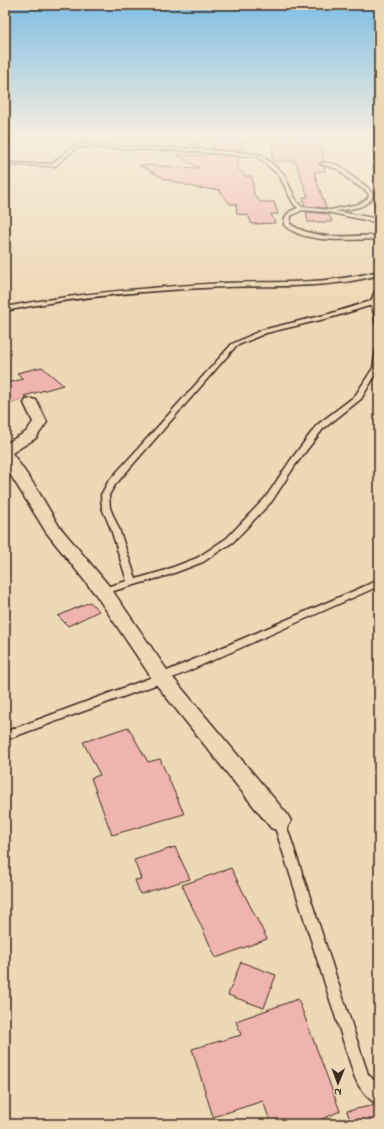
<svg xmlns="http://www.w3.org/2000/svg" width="384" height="1129" viewBox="0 0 384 1129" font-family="'Indie Flower',sans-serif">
	<rect width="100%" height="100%" fill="#eed9b7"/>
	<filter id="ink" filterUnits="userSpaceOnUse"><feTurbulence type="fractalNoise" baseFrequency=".025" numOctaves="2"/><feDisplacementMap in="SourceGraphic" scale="8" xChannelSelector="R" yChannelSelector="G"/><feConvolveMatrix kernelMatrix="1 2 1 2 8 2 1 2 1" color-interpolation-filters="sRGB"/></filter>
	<g filter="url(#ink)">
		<g fill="#f0b4ae" stroke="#3b2a1e">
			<polygon points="285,137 313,137 323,153 324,161 319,165 325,167 325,171 314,172 326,208 305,206 303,197 308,197 295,161 273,161 273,145 279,146"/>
			<polygon points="215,138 244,141 242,151 211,149"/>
			<polygon points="209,154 240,157 237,167 245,176 252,176 254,194 260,202 274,202 278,214 271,214 275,223 252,224 248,215 237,214 236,204 230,204 219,190 197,188 165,179 139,165 199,168 177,155 208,156"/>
			<polygon points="306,212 329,214 332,222 308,222"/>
			<polygon points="42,367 63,385 24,396 27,398 5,405 5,384 23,379 17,373"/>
			<polygon points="90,602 99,611 68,626 58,616"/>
			<polygon points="128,727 148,762 160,759 184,814 112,835 91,778 100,775 83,742"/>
			<polygon points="175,847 190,879 140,894 135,880 141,879 134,860"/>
			<polygon points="231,868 267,939 216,958 182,885"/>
			<polygon points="241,962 276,975 264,1008 228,995"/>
			<polygon points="298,999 340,1111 312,1124 271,1124 263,1101 213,1117 192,1049 241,1035 236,1021"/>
			<polygon points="375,1105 379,1116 379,1124 351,1124 347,1111"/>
		</g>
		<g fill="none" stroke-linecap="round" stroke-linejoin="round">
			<defs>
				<g id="lane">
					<path d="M84,137H88L79,145L188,149L198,137H202L192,149L247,153L261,155L283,173L297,202L302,207L330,210L359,204L367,199L369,195L367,192L347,178L338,169L320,164C325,161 336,164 342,167C345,169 348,174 351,176C359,182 369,186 373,195C368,209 348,209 335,211L379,219V223L327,212L302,210L291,216L290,224C315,241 350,236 379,235V239C352,239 305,245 284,225C284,215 289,211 298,208L293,203L279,175L258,157L189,151L77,147L55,166L5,165V163L52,164Z"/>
					<path d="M379,271V275C328,289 277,285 225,287C151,290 78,296 5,311V307C78,293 151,287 225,283C280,281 325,285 379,271Z"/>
					<path d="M379,287C379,293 377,298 377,303C378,311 379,318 379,326L376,324L372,305L333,317L266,333L236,346L115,485L109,495L110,508L119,529L136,579L163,571L197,558L227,538L266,497L290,461L317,425L355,396L373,368L376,350L379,348V369L361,399L323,429L296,464L272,501L233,542L203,562L169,575L103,594L100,593L98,591L100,589L127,581L111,529L102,508L101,495L108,482L232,344L262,330L329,314L371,301L376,289Z"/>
					<polygon points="379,580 379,586 166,681 5,740 5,732 158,675"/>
					<path d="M279,816L283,818L285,821L368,1074L379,1086V1105C369,1101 359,1088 355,1078L273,821L275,818Z"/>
				</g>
				<polygon id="street" points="31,399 36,400 47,422 36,438 12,453 35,486 59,526 110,587 169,673 287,814 291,821 287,828 279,831 271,828 155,683 96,595 46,532 5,466 5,444 26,432 33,422 24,403 26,400"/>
			</defs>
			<use href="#lane" stroke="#3b2a1e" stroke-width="3"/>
			<use href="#street" stroke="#3b2a1e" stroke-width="3"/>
			<use href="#lane" fill="#eed9b7" fill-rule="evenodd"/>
			<use href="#street" fill="#eed9b7" fill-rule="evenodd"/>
		</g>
	</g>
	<linearGradient id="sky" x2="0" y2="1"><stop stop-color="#7ebee4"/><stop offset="0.46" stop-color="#f7eedf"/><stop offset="1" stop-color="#f7eedf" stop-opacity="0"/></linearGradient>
	<rect width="384" height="295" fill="url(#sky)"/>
	<rect width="384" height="1129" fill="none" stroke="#eed9b7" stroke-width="20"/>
	<rect x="10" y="10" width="364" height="1109" fill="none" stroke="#3b2a1e" stroke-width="1.5" filter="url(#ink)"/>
	<g transform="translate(338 1083) rotate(181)" stroke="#eed9b7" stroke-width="3" paint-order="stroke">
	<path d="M0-3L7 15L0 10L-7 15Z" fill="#3b2a1e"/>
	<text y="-6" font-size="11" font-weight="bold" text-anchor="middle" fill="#3b2a1e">N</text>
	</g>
</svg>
